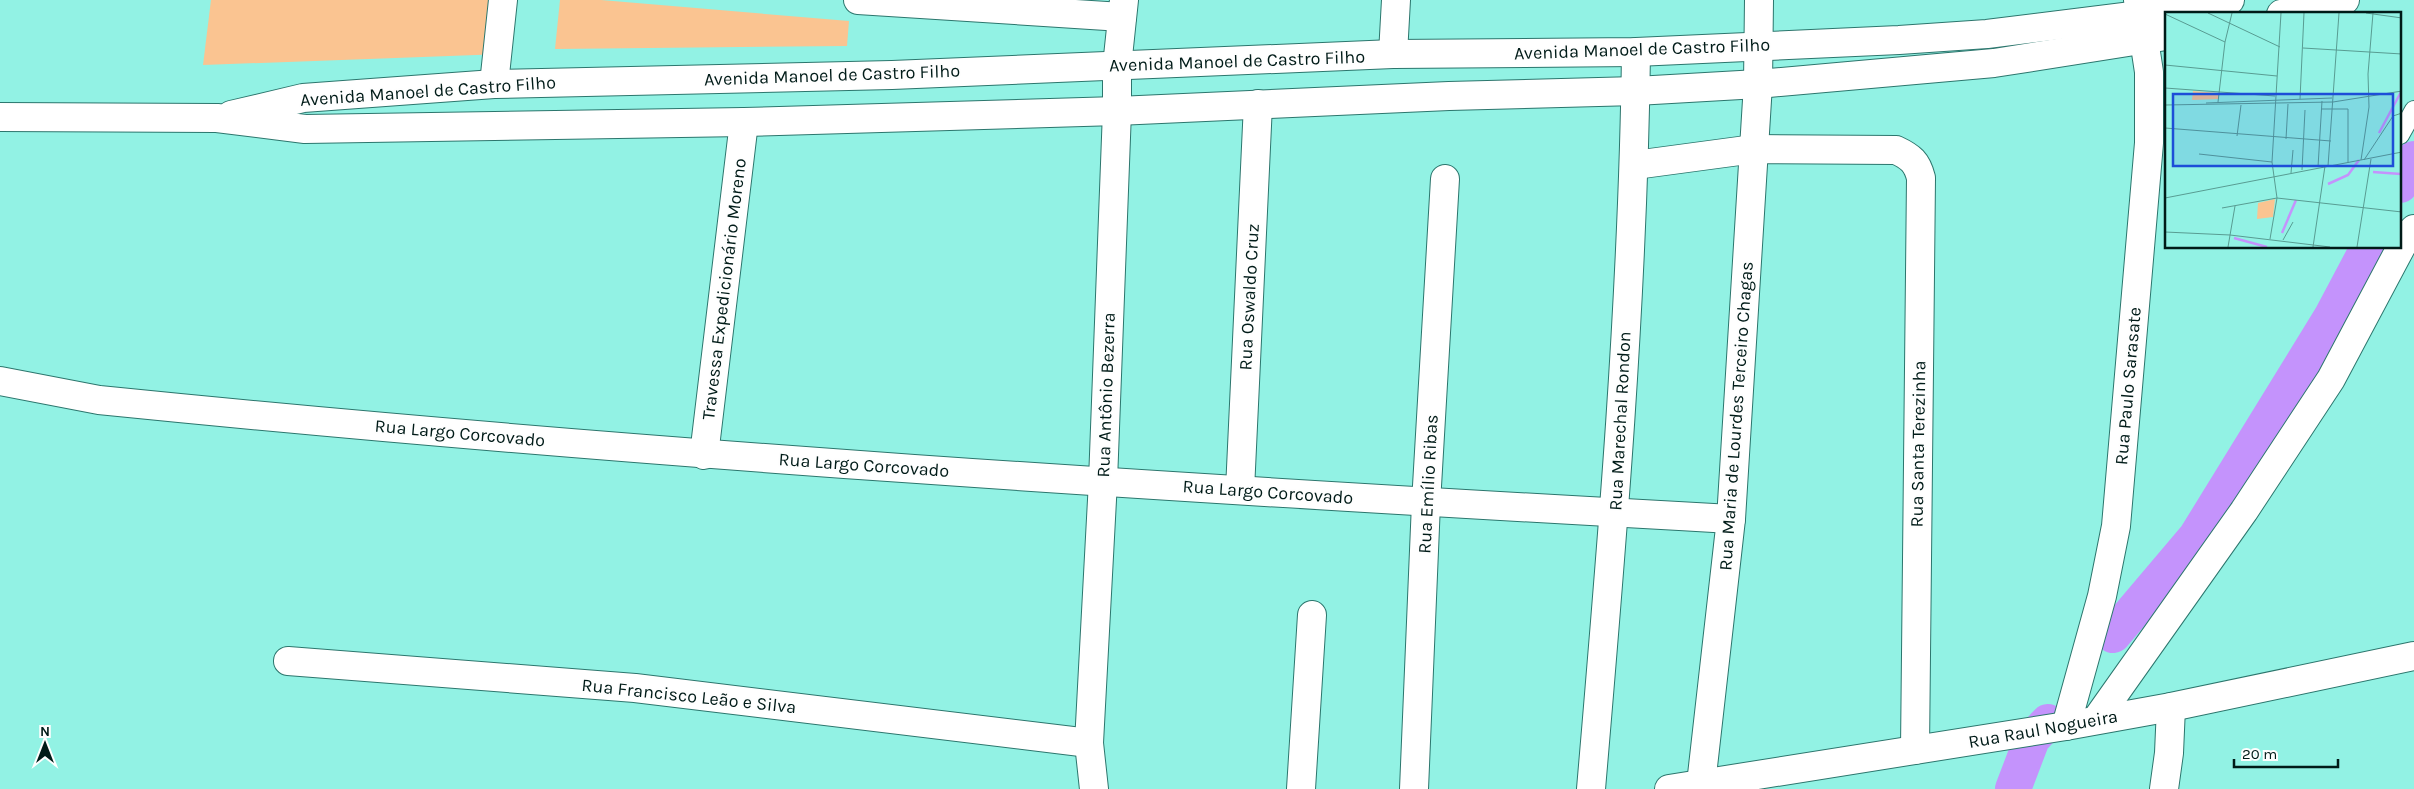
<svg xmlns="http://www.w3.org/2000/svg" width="2414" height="789" viewBox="0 0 2414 789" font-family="Karla,sans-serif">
	<rect width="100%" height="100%" fill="#92f2e4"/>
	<g fill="#fac491">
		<polygon points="211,0 507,0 503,54 203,65"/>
		<polygon points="560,0 601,0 849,21 847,46 555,49"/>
	</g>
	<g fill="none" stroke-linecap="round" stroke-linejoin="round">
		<g stroke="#c493fc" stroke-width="36">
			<polyline points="2400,185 2414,159"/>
			<polyline points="2113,635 2196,537 2332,316 2368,248"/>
			<polyline points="2013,789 2032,739 2048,722"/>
		</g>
		<defs>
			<polyline id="service" points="2400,135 2414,110"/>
			<g id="minor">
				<polyline points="858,0 1122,17"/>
				<polyline points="1393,54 1396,0"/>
				<polyline points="494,84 503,0"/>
				<path d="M1635,165L1754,149L1896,150C1911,157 1917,162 1921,178L1915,750"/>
				<path d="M0,381L99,400C641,455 1186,489 1731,519"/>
				<polyline points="704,455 744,122"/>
				<polyline points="1240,490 1258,104"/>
				<polyline points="288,661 635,688 1089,743"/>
				<polyline points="2096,720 2244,511 2331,379 2407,236 2414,229"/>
				<polyline points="2066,726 2102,596 2116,526 2149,143 2149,72 2138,0"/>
				<polyline points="1701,784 1731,519 1758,84 1759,0"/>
				<polyline points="1094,789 1089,743 1103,481 1117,111 1117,66 1124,0"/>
				<polyline points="1301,789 1312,615"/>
				<polyline points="1414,789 1426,503 1445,179"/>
				<path d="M1591,789C1612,544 1633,298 1636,52"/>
				<polyline points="1669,789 2066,726 2171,707 2414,656"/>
				<polyline points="2164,789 2169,753 2171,707"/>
			</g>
			<g id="secondary">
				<polyline points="2281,14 2345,0"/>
				<polyline points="231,115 303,98 494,84 892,75 1393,54 1636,52 1899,40 1987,34 2140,15 2230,0"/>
				<polyline points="0,117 217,118 305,129 744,122 1117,111 1449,96 1636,91 1758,84 1994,63 2166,36"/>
			</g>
		</defs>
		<use href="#service" stroke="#2c766d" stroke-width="20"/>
		<use href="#minor" stroke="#2c766d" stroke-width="30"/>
		<use href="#secondary" stroke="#2c766d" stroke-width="30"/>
		<use href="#service" stroke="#fff" stroke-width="18"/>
		<use href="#minor" stroke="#fff" stroke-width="28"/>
		<use href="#secondary" stroke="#fff" stroke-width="28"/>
	</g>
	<g text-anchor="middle" stroke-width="4" stroke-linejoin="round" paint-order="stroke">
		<g font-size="18" fill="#001b18" stroke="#fefefe">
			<text transform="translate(1642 49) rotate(-2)" y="6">Avenida Manoel de Castro Filho</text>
			<text transform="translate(1237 61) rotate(-2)" y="6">Avenida Manoel de Castro Filho</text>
			<text transform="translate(832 75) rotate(-2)" y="6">Avenida Manoel de Castro Filho</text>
			<text transform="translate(428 91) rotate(-4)" y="6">Avenida Manoel de Castro Filho</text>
			<text transform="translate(724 289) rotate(-83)" y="6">Travessa Expedicionário Moreno</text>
			<text transform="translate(1249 297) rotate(-87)" y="6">Rua Oswaldo Cruz</text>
			<text transform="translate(2128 386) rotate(-85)" y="6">Rua Paulo Sarasate</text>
			<text transform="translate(1106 395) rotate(-88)" y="6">Rua Antônio Bezerra</text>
			<text transform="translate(1736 416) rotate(-86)" y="6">Rua Maria de Lourdes Terceiro Chagas</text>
			<text transform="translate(1620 421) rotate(-87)" y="6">Rua Marechal Rondon</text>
			<text transform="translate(460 433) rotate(5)" y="6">Rua Largo Corcovado</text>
			<text transform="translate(1918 444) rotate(-89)" y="6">Rua Santa Terezinha</text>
			<text transform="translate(864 465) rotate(4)" y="6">Rua Largo Corcovado</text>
			<text transform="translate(1428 484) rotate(-87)" y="6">Rua Emílio Ribas</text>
			<text transform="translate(1268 492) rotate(4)" y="6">Rua Largo Corcovado</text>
			<text transform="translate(689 696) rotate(6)" y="6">Rua Francisco Leão e Silva</text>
			<text transform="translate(2043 729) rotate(-10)" y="6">Rua Raul Nogueira</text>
		</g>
	</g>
	<g transform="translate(2165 12)">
		<rect width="236" height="236" fill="#92f2e4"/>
		<path d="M28,79L54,81V87L27,88ZM110,187L108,205L92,207L93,191Z" fill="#fac491"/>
		<path fill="none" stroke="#c493fc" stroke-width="2.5" d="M214,121L236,80M208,160L236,162M163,172L183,163L194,148M117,221L131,188M69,226L102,235"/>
		<path fill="none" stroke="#589c92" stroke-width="1" d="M43,1L115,35M201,1L237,6M0,2L60,30M138,36L237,42M0,53L112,64M0,76L110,84M135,87L139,1M53,90L60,30L67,1M41,91L167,86M0,93L168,90L237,79M157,97H183V151M0,116L166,129M72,124L76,93M121,127L123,92M34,142L107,150M196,148L204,95L203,62L208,1M199,148L228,104L237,101M163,154L174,1M153,155L157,89M137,158L140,98M126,161L128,138M0,186L237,140M57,196L112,186L237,200M0,220L65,223L165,235M105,227L112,186L107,150L116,1M118,228L128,210M63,235L70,194M148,235L160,154M192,235L206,147"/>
		<path fill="#1d4ed8" fill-opacity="0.15" stroke="#1d4ed8" stroke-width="2.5" d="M8,82H228V154H8Z"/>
		<rect width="236" height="236" fill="none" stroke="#001b18" stroke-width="2.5"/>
	</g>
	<g transform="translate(45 744)" stroke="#fefefe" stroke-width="4" paint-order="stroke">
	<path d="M0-4L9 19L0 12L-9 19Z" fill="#001b18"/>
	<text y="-8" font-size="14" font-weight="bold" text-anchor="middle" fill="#001b18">N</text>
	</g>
	<path d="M2234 759v8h104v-8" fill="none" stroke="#001b18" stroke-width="2.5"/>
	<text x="2242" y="759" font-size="15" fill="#001b18" stroke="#fefefe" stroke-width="4" paint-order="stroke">20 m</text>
</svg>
